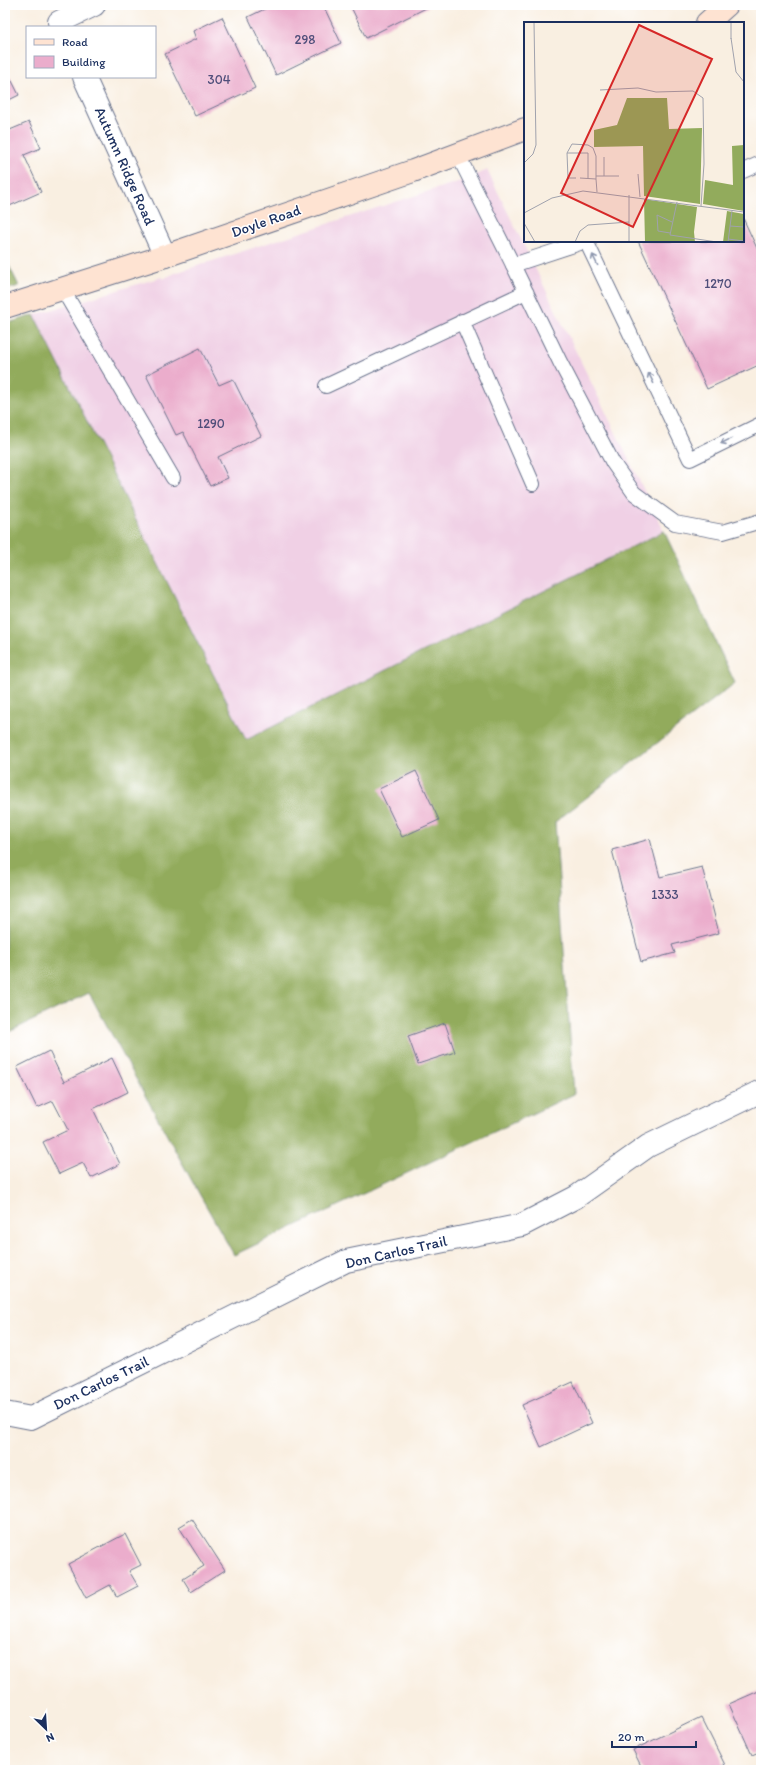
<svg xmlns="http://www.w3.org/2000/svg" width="766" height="1775" viewBox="0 0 766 1775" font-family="Itim,sans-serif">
	<rect width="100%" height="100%" fill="#fff"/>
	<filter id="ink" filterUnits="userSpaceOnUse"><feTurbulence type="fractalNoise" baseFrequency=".025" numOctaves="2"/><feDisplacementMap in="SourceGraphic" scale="8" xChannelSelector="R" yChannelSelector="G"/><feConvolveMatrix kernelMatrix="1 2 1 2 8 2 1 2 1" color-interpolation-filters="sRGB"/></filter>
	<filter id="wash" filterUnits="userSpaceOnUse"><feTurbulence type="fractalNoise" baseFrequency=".012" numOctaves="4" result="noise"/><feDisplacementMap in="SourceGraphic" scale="16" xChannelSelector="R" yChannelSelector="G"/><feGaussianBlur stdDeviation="0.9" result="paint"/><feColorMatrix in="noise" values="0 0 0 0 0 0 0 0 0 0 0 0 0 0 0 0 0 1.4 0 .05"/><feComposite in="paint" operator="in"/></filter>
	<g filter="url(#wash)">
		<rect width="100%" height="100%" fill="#f9efe1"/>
		<polygon fill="#f0d0e5" points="487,170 664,531 246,741 34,315 162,277 163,279 175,273 467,179"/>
		<g fill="#92ab5c" stroke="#566d5d">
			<polygon points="5,258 19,286 5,290"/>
			<polygon points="34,315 246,740 664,531 735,683 555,822 574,1094 234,1255 192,1181 89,993 5,1034 5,324"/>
		</g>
		<g id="blocks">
			<g fill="#ebadcc">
				<polygon points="273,5 323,5 341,43 276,75 248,17"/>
				<polygon points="350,5 427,5 428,7 366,38"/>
				<polygon points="222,17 255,88 195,116 165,54 196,39 193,31"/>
				<polygon points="5,67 19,95 5,102"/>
				<polygon points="29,122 41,148 24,155 41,192 5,208 5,132"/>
				<polygon points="743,218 761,257 761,364 707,389 638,241 743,241"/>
				<polygon points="200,348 219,385 233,379 261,436 218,457 228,478 210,486 183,432 176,435 146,375"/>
				<polygon points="416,771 439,820 402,837 379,789"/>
				<polygon points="650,839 660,877 702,867 719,933 672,945 675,953 641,962 612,850"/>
				<polygon points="445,1023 455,1052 418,1064 408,1036"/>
				<polygon points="49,1051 64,1082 112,1058 128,1092 93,1109 120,1164 91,1178 83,1163 59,1174 43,1142 68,1130 53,1101 37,1108 17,1067"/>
				<polygon points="573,1382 592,1423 541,1447 522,1405"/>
				<polygon points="192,1519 225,1570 191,1592 183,1579 204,1566 179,1527"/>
				<polygon points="125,1534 141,1565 129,1571 138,1586 117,1597 110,1585 86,1598 68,1564"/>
				<polygon points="761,1690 761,1751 752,1755 729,1704"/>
				<polygon points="701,1717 725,1765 715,1770 643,1770 633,1750"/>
			</g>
		</g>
	</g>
	<g filter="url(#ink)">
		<use href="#blocks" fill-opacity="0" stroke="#69728c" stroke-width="1"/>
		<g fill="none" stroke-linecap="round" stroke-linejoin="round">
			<defs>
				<g id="service">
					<polyline points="458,155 513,265 586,241"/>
					<polyline points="743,171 761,163"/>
					<polyline points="586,241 690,459 761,424"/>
					<polyline points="513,265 560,362 613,463 634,493 675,523 723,532 761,521"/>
					<polyline points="63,290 173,478"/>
					<polyline points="462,321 533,484"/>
					<polyline points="326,386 526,292"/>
				</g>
				<g id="minor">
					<polyline points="59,22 94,5"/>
					<polyline points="84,77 165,256"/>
					<polyline points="5,1413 31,1418 346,1261 522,1225 576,1197 648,1146 761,1091"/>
				</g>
				<g id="secondary">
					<polyline points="707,23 727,5"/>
					<polyline points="5,307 165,256 413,171 525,129"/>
				</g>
			</defs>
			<use href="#service" stroke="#69728c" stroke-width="16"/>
			<use href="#minor" stroke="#69728c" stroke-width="24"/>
			<use href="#secondary" stroke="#69728c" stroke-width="24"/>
			<use href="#service" stroke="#fff" stroke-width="14"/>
			<use href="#minor" stroke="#fff" stroke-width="22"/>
			<use href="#secondary" stroke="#fee3d2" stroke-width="22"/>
		</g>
		<defs><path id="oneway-shaft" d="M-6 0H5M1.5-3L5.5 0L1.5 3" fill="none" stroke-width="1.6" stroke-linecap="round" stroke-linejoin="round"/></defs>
		<g stroke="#8d97ae">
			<use href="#oneway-shaft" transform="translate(595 260) rotate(-116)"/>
			<use href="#oneway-shaft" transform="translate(651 378) rotate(-116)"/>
			<use href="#oneway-shaft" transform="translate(726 441) rotate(154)"/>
		</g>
	</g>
	<g text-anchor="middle" stroke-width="3" stroke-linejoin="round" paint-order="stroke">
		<g font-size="13" fill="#4f4e7a">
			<text x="305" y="44">298</text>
			<text x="219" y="84">304</text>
			<text x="718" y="288">1270</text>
			<text x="211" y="428">1290</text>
			<text x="665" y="899">1333</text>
		</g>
		<g font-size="15" fill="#1b2f5e" stroke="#fff">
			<text transform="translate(125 166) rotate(66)" y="5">Autumn Ridge Road</text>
			<text transform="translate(266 221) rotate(-19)" y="5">Doyle Road</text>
			<text transform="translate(396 1252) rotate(-13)" y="5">Don Carlos Trail</text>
			<text transform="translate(101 1383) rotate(-26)" y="5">Don Carlos Trail</text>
		</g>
	</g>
	<g transform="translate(524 22)">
		<rect width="220" height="220" fill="#f9efe1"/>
		<path d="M103,76H143L145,107L178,106L176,182L120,174L119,124L70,125V108L93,103ZM220,123V189L179,182L181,158L209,163L208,124ZM120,177L173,185L170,210L171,220H121ZM203,189L220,192V220H199Z" fill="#92ab5c"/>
		<path fill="none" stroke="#a0a2ad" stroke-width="1" d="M207,0V17M207,16L212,50L220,60M76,68L114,66L132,70L169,69L179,76L180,142L177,184M43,131L48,122L64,123L69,126L72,134V157M0,141L9,132L12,123L10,0M114,152L116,175M72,154H95M80,154V135M52,156H44L43,131H64V156M56,156L72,157L73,170M153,180L146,213L193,220M0,191L28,176L59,169L220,190M0,201L11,220M206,204L220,205M146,211L134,209L133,193L148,200M204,217L220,219V212M51,220L56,209L64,203L105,200M105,220V173M204,220L208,189"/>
		<path fill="#d62828" fill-opacity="0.15" stroke="#d62828" stroke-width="2" d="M115,3L188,37L109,205L37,171Z"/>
		<rect width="220" height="220" fill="none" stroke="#1b2f5e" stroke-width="2"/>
	</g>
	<rect width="766" height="1775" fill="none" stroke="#fff" stroke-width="20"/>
	<rect x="26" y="26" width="130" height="52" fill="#ffffff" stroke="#a4acbf"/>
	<rect x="34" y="39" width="20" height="6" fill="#fee3d2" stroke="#a4acbf"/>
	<text x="62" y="46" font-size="12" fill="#1b2f5e">Road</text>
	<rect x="34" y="56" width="20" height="12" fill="#ebadcc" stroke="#a4acbf"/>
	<text x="62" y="66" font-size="12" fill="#1b2f5e">Building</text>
	<g transform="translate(46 1729) rotate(155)" stroke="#ffffff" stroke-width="3" paint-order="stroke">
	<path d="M0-3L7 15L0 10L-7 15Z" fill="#1b2f5e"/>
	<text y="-6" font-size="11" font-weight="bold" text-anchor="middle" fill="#1b2f5e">N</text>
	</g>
	<path d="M612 1741v6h84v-6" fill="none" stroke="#1b2f5e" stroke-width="2"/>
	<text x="618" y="1741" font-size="12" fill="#1b2f5e" stroke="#ffffff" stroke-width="3" paint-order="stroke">20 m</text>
</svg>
